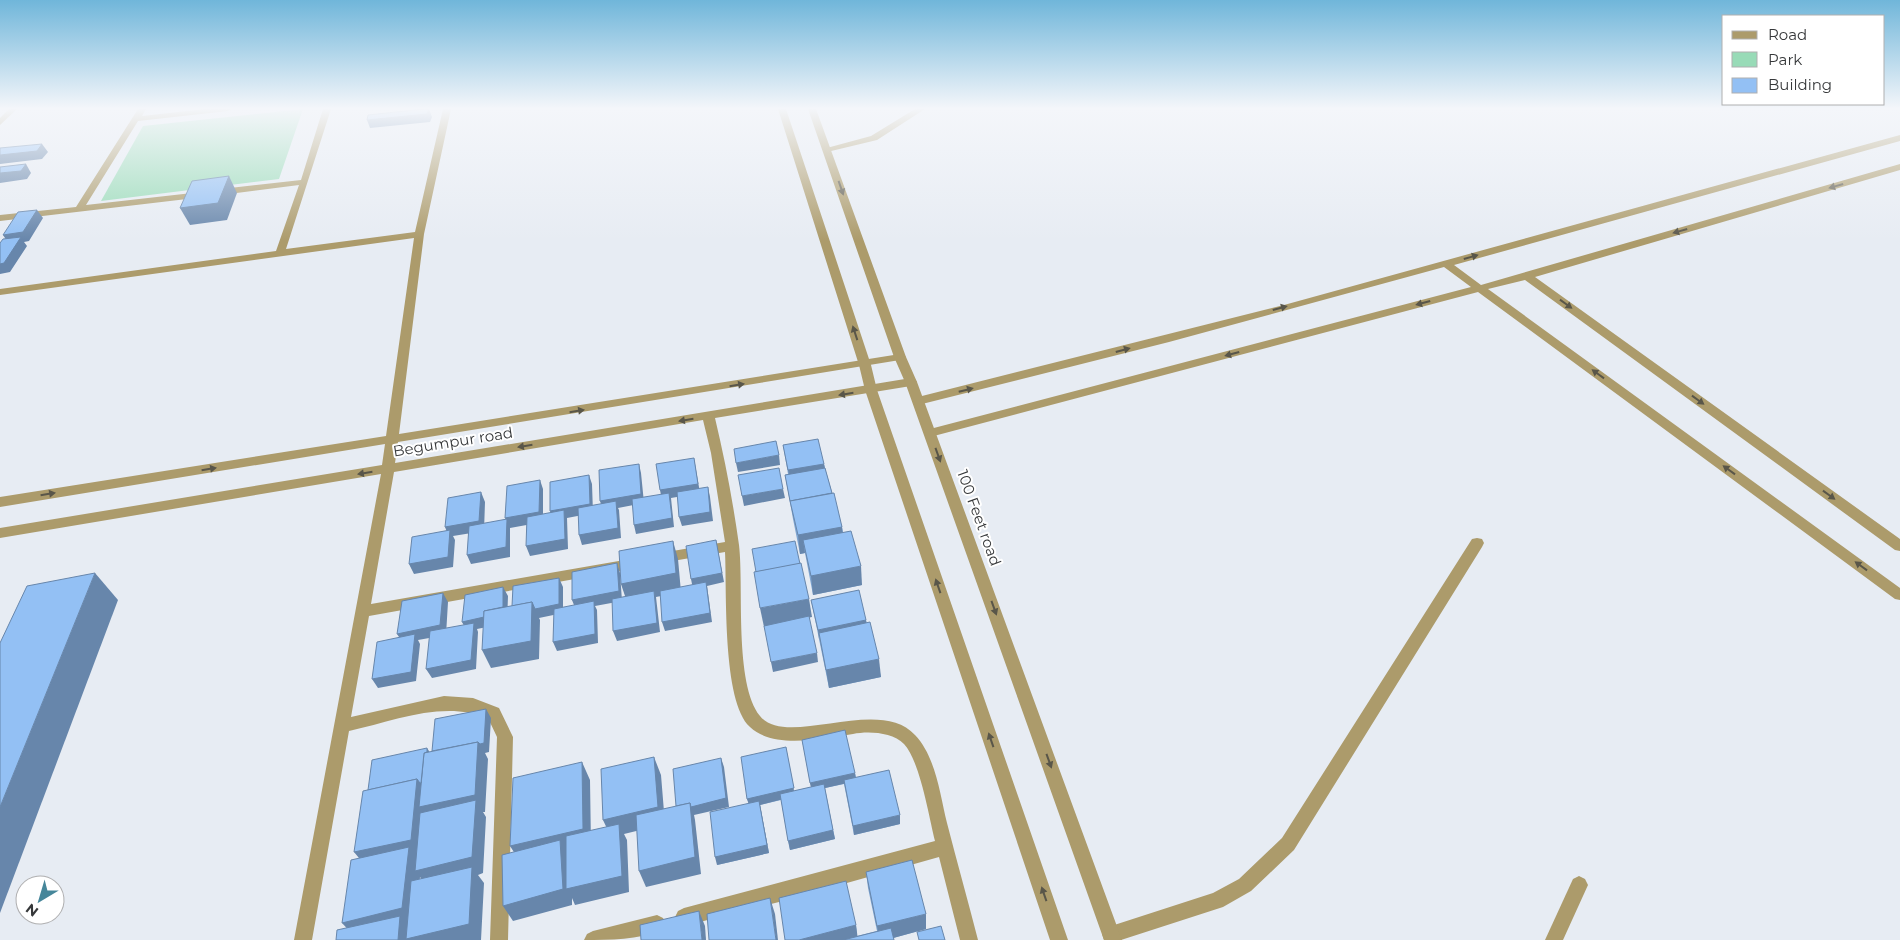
<svg xmlns="http://www.w3.org/2000/svg" width="1900" height="940" viewBox="0 0 1900 940" font-family="Montserrat,sans-serif">
	<rect width="100%" height="100%" fill="#e7ecf3"/>
	<polygon fill="#98dbb7" points="303,109 279,179 101,201 143,126"/>
	<g fill="none" stroke-linecap="round" stroke-linejoin="round">
		<g fill="#ac9b6b" fill-rule="evenodd">
			<polygon points="9,109 17,109 0,125 0,118"/>
			<polygon points="138,109 146,109 142,116 205,109 232,109 228,111 138,121 86,205 201,192 204,193 204,197 0,221 0,215 76,207"/>
			<path d="M323,109H331L286,249L415,232L443,109H451L424,234L399,434L900,354L904,355L906,357L904,359L900,360L398,442L395,463L911,378L915,379L917,382L911,386L715,418C725,460 733,502 739,545C744,588 734,683 760,716C786,749 879,695 915,735C936,757 940,795 947,823C957,862 968,901 978,940H960L939,857L783,901L684,926L678,923L675,917L678,911L684,908L935,841C929,817 920,761 904,744C892,732 868,731 853,734C824,738 774,750 750,727C722,701 727,591 725,552L661,563L656,562L654,558L656,554L661,553L725,542L711,453L703,420L394,472L371,604L636,558L641,559L643,563L641,567L636,568L369,616L351,717L444,696L473,698L499,708L513,737L508,940H490L497,737L488,718C443,700 394,721 349,731L312,940H294L381,474L0,538V528L382,465L385,444L0,507V497L386,436L414,238L0,295V289L276,251L299,185L221,195L216,192L221,189L301,180Z"/>
			<polygon points="915,109 925,109 877,140 827,152 823,149 871,136"/>
			<polygon points="1900,135 1900,141 1454,265 1481,285 1900,164 1900,170 1535,277 1900,539 1900,551 1895,550 1525,280 1488,289 1900,588 1900,600 1895,599 1478,292 930,437 924,433 930,429 1471,287 1444,267 1169,342 918,405 912,401 918,397 1284,305"/>
			<polygon points="1477,538 1482,539 1484,543 1482,547 1294,850 1251,891 1223,907 1121,940 1104,940 1102,934 1105,928 1213,893 1239,879 1282,838 1472,539"/>
			<polygon points="1579,876 1585,879 1588,885 1563,940 1545,940 1573,879"/>
			<path d="M657,915L663,918L666,924L663,930C637,940 611,940 584,940L587,934L593,931Z"/>
		</g>
		<g fill="#ac9b6b" fill-rule="evenodd">
			<polygon points="778,109 786,109 871,365 877,390 1068,940 1050,940 865,390 859,365"/>
			<polygon points="808,109 816,109 906,357 917,382 1122,940 1104,940 905,382 894,357"/>
		</g>
	</g>
	<g fill="#7ea5d2">
		<polygon points="783,445 824,464 825,468 842,527 843,532 862,585 813,595 805,553 800,554 793,519 785,475 788,474"/>
		<polygon points="811,600 866,620 881,677 829,688"/>
		<polygon points="802,740 855,773 856,777 900,824 854,835 844,784 825,788 835,839 790,850 781,800 760,805 769,853 717,865 749,803 747,799 794,791 811,787"/>
		<polygon points="866,872 926,929 893,938 785,940 856,925 857,936 877,931 868,888"/>
	</g>
	<g fill="#6786ab" fill-rule="evenodd">
		<polygon points="429,109 432,117 430,122 370,128 367,120"/>
		<polygon points="42,144 48,152 42,159 0,164 0,155"/>
		<polygon points="26,164 31,173 27,179 0,183 0,173"/>
		<polygon points="229,176 237,193 227,220 190,225 180,208"/>
		<polygon points="37,210 43,218 29,241 24,242 27,246 10,272 0,274 0,264 9,244 3,235"/>
		<polygon points="779,455 780,465 738,472 736,463"/>
		<polygon points="694,458 700,493 671,498 674,527 636,534 634,525 662,500 660,490"/>
		<polygon points="639,464 641,473 644,503 618,508 619,510 621,538 582,545 579,535 603,510 600,501"/>
		<polygon points="824,464 826,473 790,479 788,470"/>
		<polygon points="589,475 592,484 593,513 567,518 568,549 530,556 526,546 553,520 550,511"/>
		<polygon points="540,480 543,489 543,522 510,528 510,557 471,564 467,555 507,522 505,518"/>
		<polygon points="708,487 710,497 713,521 682,526 679,517"/>
		<polygon points="783,489 785,498 744,506 742,496"/>
		<polygon points="481,492 485,502 484,531 453,536 455,540 453,567 414,574 409,564 449,537 445,527"/>
		<polygon points="842,527 844,545 803,540 805,553 800,554 798,535"/>
		<polygon points="716,540 724,582 707,586 712,622 665,631 662,622 693,589 691,579"/>
		<polygon points="673,541 678,559 681,592 656,597 660,632 617,641 613,631 627,602 621,584"/>
		<polygon points="617,563 620,573 622,601 595,606 597,610 598,643 557,651 553,642 576,610 572,600"/>
		<polygon points="861,566 862,585 813,595 811,576"/>
		<polygon points="95,573 118,600 0,913 0,807"/>
		<polygon points="559,578 563,587 563,613 539,618 540,620 539,659 491,668 482,650 532,602"/>
		<polygon points="503,587 508,596 507,623 477,629 478,632 476,669 432,678 426,669 467,631 462,622"/>
		<polygon points="443,593 448,602 446,635 418,640 420,644 416,681 378,688 372,679 403,643 397,634"/>
		<polygon points="809,599 812,617 764,627 760,608"/>
		<polygon points="866,620 867,629 819,633 819,639 818,630"/>
		<polygon points="817,653 818,662 773,672 771,662"/>
		<polygon points="879,659 881,677 829,688 826,670"/>
		<path d="M486,709L491,718L489,752L485,753L488,759L485,812H483L486,817L483,873L478,875L484,883L481,940H398L356,938L342,923L368,869L354,852L417,779L427,748L437,763ZM420,877L427,887L415,924Z"/>
		<polygon points="786,747 795,796 760,805 769,853 717,865 715,857 750,808 747,799"/>
		<polygon points="654,757 661,775 665,824 624,834 627,840 629,892 575,905 572,898 572,905 513,921 503,906 521,863 510,846 582,762 590,780 591,846 611,837 603,820"/>
		<polygon points="721,758 724,767 729,807 694,815 695,820 701,874 646,887 639,871 690,803"/>
		<polygon points="855,773 856,781 812,791 810,783"/>
		<polygon points="900,815 900,824 854,835 853,826"/>
		<polygon points="833,830 835,839 790,850 788,841"/>
		<polygon points="770,898 775,914 778,940 776,940"/>
		<polygon points="699,911 705,926 706,940 702,940"/>
		<polygon points="926,914 926,929 886,940 879,940 877,926"/>
		<polygon points="856,925 858,940 799,940"/>
	</g>
	<g fill="#93c0f4" stroke="#6786ab">
		<polygon points="424,109 429,109 427,114 367,120 368,115"/>
		<polygon points="42,144 37,151 0,155 0,148"/>
		<polygon points="26,164 21,171 0,173 0,167"/>
		<polygon points="229,176 218,203 180,208 192,181"/>
		<polygon points="37,210 23,232 3,235 18,212"/>
		<polygon points="21,237 4,263 0,264 0,243 3,239"/>
		<polygon points="818,439 824,464 788,470 783,445"/>
		<polygon points="776,441 779,455 736,463 734,449"/>
		<polygon points="694,458 698,484 660,490 656,464"/>
		<polygon points="639,464 641,494 600,501 599,470"/>
		<polygon points="779,468 783,489 742,496 738,475"/>
		<polygon points="825,468 832,493 790,501 785,475"/>
		<polygon points="589,475 590,504 550,511 550,482"/>
		<polygon points="540,480 539,512 505,518 507,486"/>
		<polygon points="708,487 710,512 679,517 677,492"/>
		<polygon points="481,492 479,521 445,527 448,498"/>
		<polygon points="669,493 672,518 634,525 632,499"/>
		<polygon points="834,493 842,527 798,535 790,501"/>
		<polygon points="616,501 618,528 579,535 578,508"/>
		<polygon points="564,510 565,539 526,546 527,517"/>
		<polygon points="507,519 506,547 467,555 469,526"/>
		<polygon points="450,530 448,557 409,564 412,537"/>
		<polygon points="851,531 861,566 811,576 803,540"/>
		<polygon points="716,540 722,573 691,579 686,546"/>
		<polygon points="673,541 676,573 621,584 619,551"/>
		<polygon points="795,541 800,564 756,572 752,549"/>
		<polygon points="617,563 619,591 572,600 572,572"/>
		<polygon points="801,563 809,599 760,608 754,572"/>
		<polygon points="95,573 0,807 0,643 27,586"/>
		<polygon points="559,578 559,604 535,609 532,602 512,606 513,586"/>
		<polygon points="706,582 710,613 662,622 660,591"/>
		<polygon points="503,587 503,607 484,611 484,617 462,622 465,595"/>
		<polygon points="859,590 866,620 818,630 811,600"/>
		<polygon points="654,591 657,623 613,631 612,599"/>
		<polygon points="443,593 440,625 397,634 402,601"/>
		<polygon points="594,601 595,634 553,642 554,609"/>
		<polygon points="532,602 531,641 482,650 484,611"/>
		<polygon points="809,616 817,653 771,662 764,626"/>
		<polygon points="870,622 879,659 826,670 819,633"/>
		<polygon points="474,623 471,660 426,669 430,631"/>
		<polygon points="415,634 411,672 372,679 377,642"/>
		<polygon points="486,709 484,743 480,744 478,742 432,751 435,719"/>
		<polygon points="845,730 855,773 810,783 802,740"/>
		<polygon points="478,742 475,795 419,807 424,753"/>
		<polygon points="786,747 794,788 747,799 741,757"/>
		<polygon points="427,748 427,752 424,753 421,783 420,783 417,779 368,790 372,760"/>
		<polygon points="654,757 658,807 603,820 601,769"/>
		<polygon points="721,758 726,798 691,807 690,803 676,806 673,769"/>
		<polygon points="582,762 583,829 510,846 513,778"/>
		<polygon points="889,770 900,815 853,826 844,780"/>
		<polygon points="417,779 411,840 354,852 363,791"/>
		<polygon points="824,784 833,830 788,841 780,794"/>
		<polygon points="476,800 472,857 415,871 420,813"/>
		<polygon points="759,801 767,845 715,857 710,812"/>
		<polygon points="690,803 695,857 639,871 636,815"/>
		<polygon points="619,824 622,876 566,889 566,836"/>
		<polygon points="560,840 563,889 503,906 502,855"/>
		<polygon points="409,847 402,908 342,923 351,860"/>
		<polygon points="912,860 926,914 877,926 866,872"/>
		<polygon points="472,867 469,924 406,939 411,881"/>
		<polygon points="846,881 856,925 799,940 785,940 779,898"/>
		<polygon points="770,898 776,940 709,940 707,914"/>
		<polygon points="699,911 702,940 641,940 640,925"/>
		<polygon points="400,916 398,940 336,940 337,930"/>
		<polygon points="941,926 945,940 919,940 917,932"/>
		<polygon points="891,928 894,940 843,940"/>
	</g>
	<defs><path id="oneway-solid" d="M-6-.8H1V-3.2L6.5 0L1 3.2V.8H-6Z" transform="scale(1.25)"/></defs>
	<g fill="#595649">
		<use href="#oneway-solid" transform="translate(1836 186) rotate(164)"/>
		<use href="#oneway-solid" transform="translate(841 188) rotate(71)"/>
		<use href="#oneway-solid" transform="translate(1680 231) rotate(164)"/>
		<use href="#oneway-solid" transform="translate(1471 257) rotate(-16)"/>
		<use href="#oneway-solid" transform="translate(1423 303) rotate(165)"/>
		<use href="#oneway-solid" transform="translate(1566 304) rotate(36)"/>
		<use href="#oneway-solid" transform="translate(1280 308) rotate(-15)"/>
		<use href="#oneway-solid" transform="translate(855 333) rotate(-108)"/>
		<use href="#oneway-solid" transform="translate(1123 350) rotate(-15)"/>
		<use href="#oneway-solid" transform="translate(1232 354) rotate(165)"/>
		<use href="#oneway-solid" transform="translate(1598 374) rotate(-144)"/>
		<use href="#oneway-solid" transform="translate(737 385) rotate(-9)"/>
		<use href="#oneway-solid" transform="translate(966 390) rotate(-14)"/>
		<use href="#oneway-solid" transform="translate(846 394) rotate(171)"/>
		<use href="#oneway-solid" transform="translate(1698 400) rotate(36)"/>
		<use href="#oneway-solid" transform="translate(577 411) rotate(-9)"/>
		<use href="#oneway-solid" transform="translate(686 420) rotate(171)"/>
		<use href="#oneway-solid" transform="translate(525 446) rotate(171)"/>
		<use href="#oneway-solid" transform="translate(938 455) rotate(70)"/>
		<use href="#oneway-solid" transform="translate(209 469) rotate(-9)"/>
		<use href="#oneway-solid" transform="translate(1729 470) rotate(-144)"/>
		<use href="#oneway-solid" transform="translate(365 473) rotate(171)"/>
		<use href="#oneway-solid" transform="translate(48 494) rotate(-9)"/>
		<use href="#oneway-solid" transform="translate(1829 495) rotate(36)"/>
		<use href="#oneway-solid" transform="translate(1861 566) rotate(-144)"/>
		<use href="#oneway-solid" transform="translate(938 586) rotate(-109)"/>
		<use href="#oneway-solid" transform="translate(994 608) rotate(70)"/>
		<use href="#oneway-solid" transform="translate(991 740) rotate(-109)"/>
		<use href="#oneway-solid" transform="translate(1049 761) rotate(70)"/>
		<use href="#oneway-solid" transform="translate(1044 894) rotate(-109)"/>
	</g>
	<linearGradient id="sky" x2="0" y2="1"><stop stop-color="#70b6da"/><stop offset="0.45" stop-color="#f4f6fa"/><stop offset="1" stop-color="#f4f6fa" stop-opacity="0"/></linearGradient>
	<rect width="1900" height="241" fill="url(#sky)"/>
	<g text-anchor="middle" stroke-width="4" stroke-linejoin="round" paint-order="stroke">
		<g font-size="15" fill="#36383a" stroke="#fff">
			<text transform="translate(453 442) rotate(-9)" y="5">Begumpur road</text>
			<text transform="translate(979 518) rotate(70)" y="5">100 Feet road</text>
		</g>
	</g>
	<rect x="1722" y="15" width="162" height="90" fill="#ffffff" stroke="#afafb0"/>
	<rect x="1732" y="31" width="25" height="8" fill="#ac9b6b" stroke="#afafb0"/>
	<text x="1768" y="40" font-size="15" fill="#36383a">Road</text>
	<rect x="1732" y="52" width="25" height="15" fill="#98dbb7" stroke="#afafb0"/>
	<text x="1768" y="65" font-size="15" fill="#36383a">Park</text>
	<rect x="1732" y="78" width="25" height="15" fill="#93c0f4" stroke="#afafb0"/>
	<text x="1768" y="90" font-size="15" fill="#36383a">Building</text>
	<g transform="translate(40 900) rotate(218)"><circle r="24" fill="#ffffff" stroke="#afafb0"/>
	<path d="M0-4L9 19L0 12L-9 19Z" fill="#46869a"/>
	<text y="-8" font-size="14" font-weight="bold" text-anchor="middle" fill="#36383a">N</text>
	</g>
</svg>
